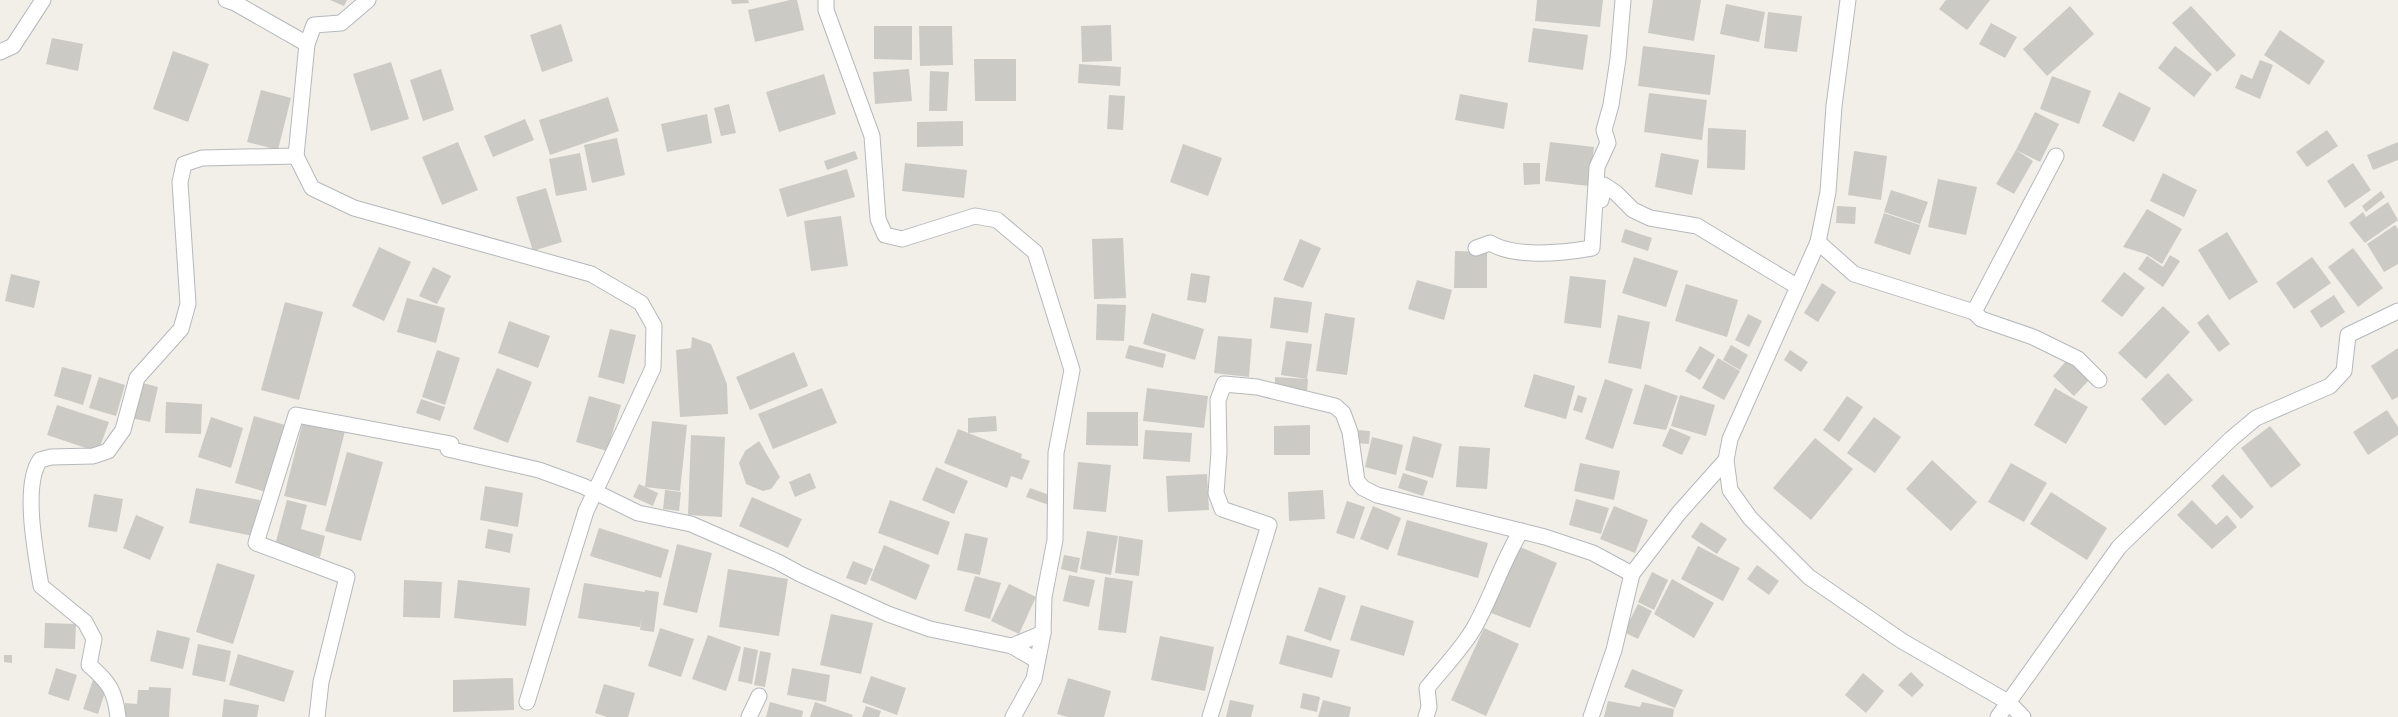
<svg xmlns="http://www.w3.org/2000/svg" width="2398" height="717" viewBox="0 0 2398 717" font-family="'Exo 2',sans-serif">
	<rect width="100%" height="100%" fill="#f1efe8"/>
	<g fill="#cccac5">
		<polygon points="330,0 347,0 344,6"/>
		<polygon points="731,0 748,0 749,3 732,4"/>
		<polygon points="790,0 797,0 804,30 755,42 748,10"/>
		<polygon points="1537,0 1603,0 1600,27 1535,21"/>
		<polygon points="1653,0 1701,0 1694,41 1648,33"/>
		<polygon points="1946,0 1990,0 1967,30 1939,9"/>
		<polygon points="1726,4 1765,12 1759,42 1720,34"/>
		<polygon points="2070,6 2094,34 2047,76 2023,49"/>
		<polygon points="2191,6 2236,55 2217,72 2172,23"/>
		<polygon points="1768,12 1802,16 1797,52 1764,48"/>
		<polygon points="1991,23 2017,37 2005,58 1979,44"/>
		<polygon points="561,24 573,61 542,72 530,35"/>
		<polygon points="1111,25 1112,61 1082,62 1081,26"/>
		<polygon points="874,26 912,26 912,60 874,59"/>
		<polygon points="919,26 952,26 953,65 920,66"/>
		<polygon points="1533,28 1588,35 1583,70 1528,62"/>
		<polygon points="2280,30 2325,61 2309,85 2264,55"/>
		<polygon points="52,38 83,44 78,71 46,64"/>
		<polygon points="1643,46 1715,55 1710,95 1638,86"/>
		<polygon points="2175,46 2212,74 2194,97 2158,68"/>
		<polygon points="173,51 209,64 188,122 153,109"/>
		<polygon points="974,59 1016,59 1016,101 975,101"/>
		<polygon points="2260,60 2273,65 2260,99 2235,88 2241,74 2252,79"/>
		<polygon points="391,62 409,119 371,131 353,74"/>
		<polygon points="1079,64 1121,67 1120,86 1078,83"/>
		<polygon points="441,69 454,110 423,121 410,80"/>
		<polygon points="909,69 912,101 875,104 873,72"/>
		<polygon points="930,71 949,72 947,111 929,111"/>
		<polygon points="824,74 836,114 779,132 766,92"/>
		<polygon points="2052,76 2091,91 2079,124 2040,109"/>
		<polygon points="261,90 291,98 278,150 247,142"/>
		<polygon points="2119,92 2151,108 2134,142 2102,126"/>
		<polygon points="1649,93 1707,100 1702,140 1644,132"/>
		<polygon points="1460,94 1508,103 1504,129 1455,120"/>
		<polygon points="1109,95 1125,96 1123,130 1107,129"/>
		<polygon points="608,97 619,131 550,155 539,120"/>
		<polygon points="729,104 736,133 721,136 714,108"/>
		<polygon points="2035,112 2059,124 2040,162 2016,150"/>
		<polygon points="707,114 712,143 667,152 661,124"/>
		<polygon points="525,119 534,140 493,157 484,136"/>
		<polygon points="963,121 963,146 917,147 917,122"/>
		<polygon points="1708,128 1746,130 1745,170 1707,168"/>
		<polygon points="2327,130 2338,146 2307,167 2296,152"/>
		<polygon points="617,138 625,175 592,183 584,145"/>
		<polygon points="458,142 478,190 442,205 422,157"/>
		<polygon points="1550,142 1594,147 1589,186 1545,181"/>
		<polygon points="2398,142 2398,160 2373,170 2367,155"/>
		<polygon points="1183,144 1222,158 1208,196 1170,182"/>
		<polygon points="2016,150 2033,161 2014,194 1996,184"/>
		<polygon points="855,151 858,159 827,170 824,161"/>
		<polygon points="1854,151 1887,156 1881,200 1848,195"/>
		<polygon points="580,153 587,190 556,196 549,159"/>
		<polygon points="1661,153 1699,160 1692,195 1655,187"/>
		<polygon points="905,163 967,170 964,198 902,191"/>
		<polygon points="1523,163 1540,163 1540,184 1524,185"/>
		<polygon points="2353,163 2371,190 2345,208 2327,181"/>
		<polygon points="847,169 855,197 787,217 779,189"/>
		<polygon points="2163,173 2197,190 2184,217 2150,201"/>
		<polygon points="1938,179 1977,187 1966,235 1928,227"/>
		<polygon points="546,188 562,242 533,251 516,197"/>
		<polygon points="1891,190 1928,202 1920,224 1884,212"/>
		<polygon points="2381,191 2385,197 2366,212 2362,206"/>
		<polygon points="2388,202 2398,220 2365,243 2349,223 2363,212 2366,217"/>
		<polygon points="1837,206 1856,207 1855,224 1836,223"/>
		<polygon points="2147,209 2182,229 2162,264 2146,254 2123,247"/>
		<polygon points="1884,213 1920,225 1910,255 1874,243"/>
		<polygon points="841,216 848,266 811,271 804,221"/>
		<polygon points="2395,225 2398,229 2398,264 2384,272 2367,244"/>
		<polygon points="1625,229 1652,238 1648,251 1621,242"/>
		<polygon points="2227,232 2258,282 2229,300 2198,250"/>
		<polygon points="1123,238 1126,298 1094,299 1092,239"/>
		<polygon points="1300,239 1321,248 1303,288 1283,280"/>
		<polygon points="379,247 411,262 384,321 352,306"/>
		<polygon points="2353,248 2383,288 2358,307 2328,267"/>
		<polygon points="1455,251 1487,252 1487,288 1454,288"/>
		<polygon points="2170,255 2180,261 2163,287 2138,269 2147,256 2163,267"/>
		<polygon points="1634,257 1678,271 1666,307 1622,293"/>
		<polygon points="2312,257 2331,283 2294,309 2276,283"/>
		<polygon points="433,267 451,276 437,304 419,296"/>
		<polygon points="2124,272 2145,288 2122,317 2101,301"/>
		<polygon points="1191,273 1210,276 1206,303 1187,300"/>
		<polygon points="11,274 40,281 34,308 5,301"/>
		<polygon points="1570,276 1606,280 1601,328 1564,323"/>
		<polygon points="1417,280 1452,290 1444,320 1408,309"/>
		<polygon points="1822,283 1836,292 1818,322 1804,313"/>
		<polygon points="1686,284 1738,300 1727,337 1675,321"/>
		<polygon points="2334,295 2345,312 2321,328 2310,311"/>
		<polygon points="1274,297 1312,302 1308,333 1270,328"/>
		<polygon points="407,298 445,308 436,343 397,332"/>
		<polygon points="285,302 323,312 299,400 261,390"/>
		<polygon points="1097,304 1126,305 1124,341 1096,340"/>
		<polygon points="2163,306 2190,332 2146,379 2118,353"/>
		<polygon points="1152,313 1204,329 1195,360 1143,344"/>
		<polygon points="1325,313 1355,318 1347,375 1316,371"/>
		<polygon points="1748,314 1762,321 1749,347 1735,340"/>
		<polygon points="2208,314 2230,344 2219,352 2197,323"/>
		<polygon points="1618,315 1650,322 1641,369 1608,363"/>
		<polygon points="509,321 550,336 538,368 498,353"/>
		<polygon points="610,329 636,335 624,384 598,377"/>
		<polygon points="1218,336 1252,339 1249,377 1214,373"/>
		<polygon points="692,337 711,344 727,384 728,414 680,417 676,350 691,348"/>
		<polygon points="1286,341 1312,344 1307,379 1281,375"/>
		<polygon points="1129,345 1166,354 1163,368 1125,358"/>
		<polygon points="1731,345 1748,355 1740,370 1723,360"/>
		<polygon points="1700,346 1715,355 1700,380 1685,371"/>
		<polygon points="2398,348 2398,397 2392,400 2371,366"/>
		<polygon points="437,350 460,358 445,405 422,397"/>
		<polygon points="1790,350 1808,362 1801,372 1784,360"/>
		<polygon points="794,352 808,386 750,410 736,377"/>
		<polygon points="1718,358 1740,371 1724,400 1702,388"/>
		<polygon points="2067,360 2089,380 2074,396 2053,376"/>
		<polygon points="62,367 92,375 83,405 54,396"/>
		<polygon points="497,368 532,382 508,443 473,429"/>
		<polygon points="2168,373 2193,400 2165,426 2141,399"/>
		<polygon points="1534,374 1575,386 1566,419 1524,407"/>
		<polygon points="99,377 125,385 116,416 89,408"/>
		<polygon points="1275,377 1308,379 1307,392 1275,390"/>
		<polygon points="1605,379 1633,389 1613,449 1585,439"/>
		<polygon points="139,382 158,387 150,422 131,418"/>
		<polygon points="1645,384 1678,396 1666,430 1633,424"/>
		<polygon points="822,388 837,423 773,449 758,414"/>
		<polygon points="1147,388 1208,396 1204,428 1143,421"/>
		<polygon points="2055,388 2088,407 2066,444 2034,425"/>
		<polygon points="1578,395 1587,398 1582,413 1573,410"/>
		<polygon points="1680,395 1715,405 1706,436 1671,426"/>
		<polygon points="589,396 621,405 607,451 576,442"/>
		<polygon points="1847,396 1863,407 1839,442 1823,430"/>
		<polygon points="421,399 445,407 440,421 416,413"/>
		<polygon points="166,402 202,404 201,434 165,433"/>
		<polygon points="57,405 109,422 98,452 47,435"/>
		<polygon points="2387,410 2398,427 2398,435 2368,455 2353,432"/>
		<polygon points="1087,412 1138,412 1138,446 1086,445"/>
		<polygon points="254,416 285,425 266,492 235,483"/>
		<polygon points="996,416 997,431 968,433 968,418"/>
		<polygon points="211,417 243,428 231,468 198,457"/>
		<polygon points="1874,417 1901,437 1875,473 1847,453"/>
		<polygon points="303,421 345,431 326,506 284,496"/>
		<polygon points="652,421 687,425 680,491 645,487"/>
		<polygon points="1310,425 1310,455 1274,455 1274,426"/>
		<polygon points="2270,426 2301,465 2271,488 2241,448"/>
		<polygon points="1670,428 1691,437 1682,455 1662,446"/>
		<polygon points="958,429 1022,454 1021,458 1030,461 1022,480 1011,476 1007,488 944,463"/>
		<polygon points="1145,430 1192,433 1190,462 1143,459"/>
		<polygon points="1357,430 1370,431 1369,444 1356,443"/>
		<polygon points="691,435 725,437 722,517 688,515"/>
		<polygon points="1413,436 1442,444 1433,478 1405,470"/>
		<polygon points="1372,437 1403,445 1396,475 1365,467"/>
		<polygon points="1815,438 1853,469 1811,520 1773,488"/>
		<polygon points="759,441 780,477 771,489 763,491 746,484 739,463 745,451"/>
		<polygon points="1459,446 1490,448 1487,489 1456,487"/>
		<polygon points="347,452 383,462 361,541 325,531"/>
		<polygon points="1932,460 1977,502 1951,531 1906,489"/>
		<polygon points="1078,462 1111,465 1106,512 1073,509"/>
		<polygon points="1580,463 1620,471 1614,500 1574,491"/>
		<polygon points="2011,463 2047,483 2024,522 1988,502"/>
		<polygon points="936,467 968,481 954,514 922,500"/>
		<polygon points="810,473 816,488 795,497 789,482"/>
		<polygon points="1403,473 1428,481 1423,496 1398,488"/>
		<polygon points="1207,474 1209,510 1168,512 1166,476"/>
		<polygon points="2223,474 2254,507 2241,519 2211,486"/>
		<polygon points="639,484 658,493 653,506 633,497"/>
		<polygon points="485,486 523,493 518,527 480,520"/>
		<polygon points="196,488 260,500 253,536 189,523"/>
		<polygon points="1030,488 1052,496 1049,505 1026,497"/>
		<polygon points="665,490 681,492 679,511 663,509"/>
		<polygon points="1323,490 1325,519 1289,521 1288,492"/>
		<polygon points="2051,492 2107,528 2087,560 2030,524"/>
		<polygon points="94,494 123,499 117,532 88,527"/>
		<polygon points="752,497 802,519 788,548 739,526"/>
		<polygon points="1576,499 1609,508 1601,534 1569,525"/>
		<polygon points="287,500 307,505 301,529 325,536 320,557 275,545"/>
		<polygon points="890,500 950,522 938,555 878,533"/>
		<polygon points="2192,500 2216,525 2227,515 2237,527 2212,549 2177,515"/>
		<polygon points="1347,501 1365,507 1354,539 1336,533"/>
		<polygon points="1373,506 1401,518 1388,550 1360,539"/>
		<polygon points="1614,506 1648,520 1635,553 1600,539"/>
		<polygon points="136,515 164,527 150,560 123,548"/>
		<polygon points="1407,520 1488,543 1478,578 1397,555"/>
		<polygon points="1701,522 1727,539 1717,554 1691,537"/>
		<polygon points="599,528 669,550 661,578 590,556"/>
		<polygon points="488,529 513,534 510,553 485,548"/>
		<polygon points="1087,531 1118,536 1111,575 1080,569"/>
		<polygon points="965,533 988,538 980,575 957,570"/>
		<polygon points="1119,536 1143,540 1139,576 1115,573"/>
		<polygon points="677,544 712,553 697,613 663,605"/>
		<polygon points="884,545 930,565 916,600 870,580"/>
		<polygon points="1518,546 1557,563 1530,628 1491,613"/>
		<polygon points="1698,546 1740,568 1723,601 1681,579"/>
		<polygon points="1064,555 1080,558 1077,573 1061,569"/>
		<polygon points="853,561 873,569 866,585 846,578"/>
		<polygon points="217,563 255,575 233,644 196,632"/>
		<polygon points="1757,565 1779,581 1769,595 1747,579"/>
		<polygon points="728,569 788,579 779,636 719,627"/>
		<polygon points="1652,572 1668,580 1654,610 1638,602"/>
		<polygon points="1069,575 1095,580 1089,607 1063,601"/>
		<polygon points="975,576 1001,583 990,619 964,611"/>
		<polygon points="1105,577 1133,581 1126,633 1098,630"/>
		<polygon points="1672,579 1714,603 1694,638 1654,614"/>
		<polygon points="404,580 442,582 440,618 403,617"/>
		<polygon points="458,580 530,588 526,626 454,618"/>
		<polygon points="584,583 645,592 645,590 659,592 654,632 640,630 642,616 640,627 578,618"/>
		<polygon points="1009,584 1036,597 1019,634 991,621"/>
		<polygon points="1319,587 1346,596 1331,641 1304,631"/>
		<polygon points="1638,604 1652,611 1638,639 1624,632"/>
		<polygon points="1361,605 1414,621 1404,656 1350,640"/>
		<polygon points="831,614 873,623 861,674 820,665"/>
		<polygon points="45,623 76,624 75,649 44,648"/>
		<polygon points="660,628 694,639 681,677 648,666"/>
		<polygon points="1484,628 1519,644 1486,716 1451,700"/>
		<polygon points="157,630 190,638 183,669 150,661"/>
		<polygon points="708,635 741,647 726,691 692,679"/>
		<polygon points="1287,635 1340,650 1332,678 1279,664"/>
		<polygon points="1160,636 1214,647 1205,691 1151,680"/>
		<polygon points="198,644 231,651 225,682 192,675"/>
		<polygon points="744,647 758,650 752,684 738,681"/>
		<polygon points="760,651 771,653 765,687 754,685"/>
		<polygon points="238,654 294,671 284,702 229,685"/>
		<polygon points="4,655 12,655 12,663 4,662"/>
		<polygon points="56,668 77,675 69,701 48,694"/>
		<polygon points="792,668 830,675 826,702 787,695"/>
		<polygon points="1632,669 1683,690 1675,708 1624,687"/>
		<polygon points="1911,672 1924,685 1912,697 1898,685"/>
		<polygon points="1863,673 1884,691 1866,713 1845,695"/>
		<polygon points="871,676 906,688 897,715 862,702"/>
		<polygon points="513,678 514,710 453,712 453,680"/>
		<polygon points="1068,678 1111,691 1104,717 1068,717 1057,714"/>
		<polygon points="93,680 107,686 98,714 83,709"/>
		<polygon points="604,684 635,693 628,717 607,717 595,713"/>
		<polygon points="149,687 171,688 169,717 124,717 125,703 137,704 138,690 149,690"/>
		<polygon points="1303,693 1320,697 1317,712 1300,708"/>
		<polygon points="224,699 259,705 257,717 222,717"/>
		<polygon points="1230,700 1254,705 1251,717 1226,717"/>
		<polygon points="1323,700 1351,707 1349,717 1318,717"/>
		<polygon points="1608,701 1640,707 1642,702 1674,709 1673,717 1604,717"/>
		<polygon points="770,702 803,711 802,717 766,717"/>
		<polygon points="815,702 853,715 852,717 810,717"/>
		<polygon points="866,706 881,711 879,717 862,717"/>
	</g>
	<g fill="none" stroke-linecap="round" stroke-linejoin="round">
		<defs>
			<g id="minor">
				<polyline points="226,0 235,3 307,44"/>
				<polyline points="826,0 826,10 872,136 878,219 885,235 902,239 975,216 997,220 1035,252 1072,370 1056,453 1055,540 1044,597 1043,633 1034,679 1013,717"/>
				<polyline points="1848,0 1834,106 1828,192 1818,242 1730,439 1726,460 1730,490 1750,518 1809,577 1902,641 2008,702 2023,717"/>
				<polyline points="0,52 13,46 43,0"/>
				<polyline points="296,156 312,188 354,208 591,274 641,303 654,326 653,368 586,511 527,702"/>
				<polyline points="1601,200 1604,185 1616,193 1633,210 1650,218 1697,226 1798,287"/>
				<polyline points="1818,242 1854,274 1974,312 2056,156"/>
				<path d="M1476,248L1490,243C1515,258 1563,253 1592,248L1597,167L1608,143L1604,130L1611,105L1618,59L1623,0"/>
				<polyline points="1974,312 1981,319 2033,337 2078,359 2099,380"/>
				<polyline points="1012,646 1043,633"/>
				<path d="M118,717C115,691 109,682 89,665L94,639L85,622L41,586C36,555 22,486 40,460L51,457L93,456L108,451L123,430L137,378L181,329L188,304L180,182L184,164L202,158L296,156L307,44L314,25L341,23L368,0"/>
				<polyline points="317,717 321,682 347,577 256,543 296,415 451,444 448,449 539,470 583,486 638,513 691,524 778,562 800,574 888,614 930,629 1012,646 1036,660"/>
				<polyline points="749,717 759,696"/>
				<polyline points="1210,717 1269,525 1222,509 1216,493 1219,452 1218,400 1224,384 1257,387 1335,406 1343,413 1350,432 1357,481 1363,488 1377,495 1545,537 1593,553 1632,574"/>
				<path d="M1426,717L1429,707L1427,688C1442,669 1462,649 1474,628C1492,596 1502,562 1521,531"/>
				<polyline points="1591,717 1614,650 1632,574 1678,514 1726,460"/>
				<polyline points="1998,717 2119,547 2231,439 2256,418 2330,386 2344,371 2348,335 2398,311"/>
			</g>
		</defs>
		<use href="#minor" stroke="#b5b8bc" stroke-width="17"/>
		<use href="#minor" stroke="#fff" stroke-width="15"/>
	</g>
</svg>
